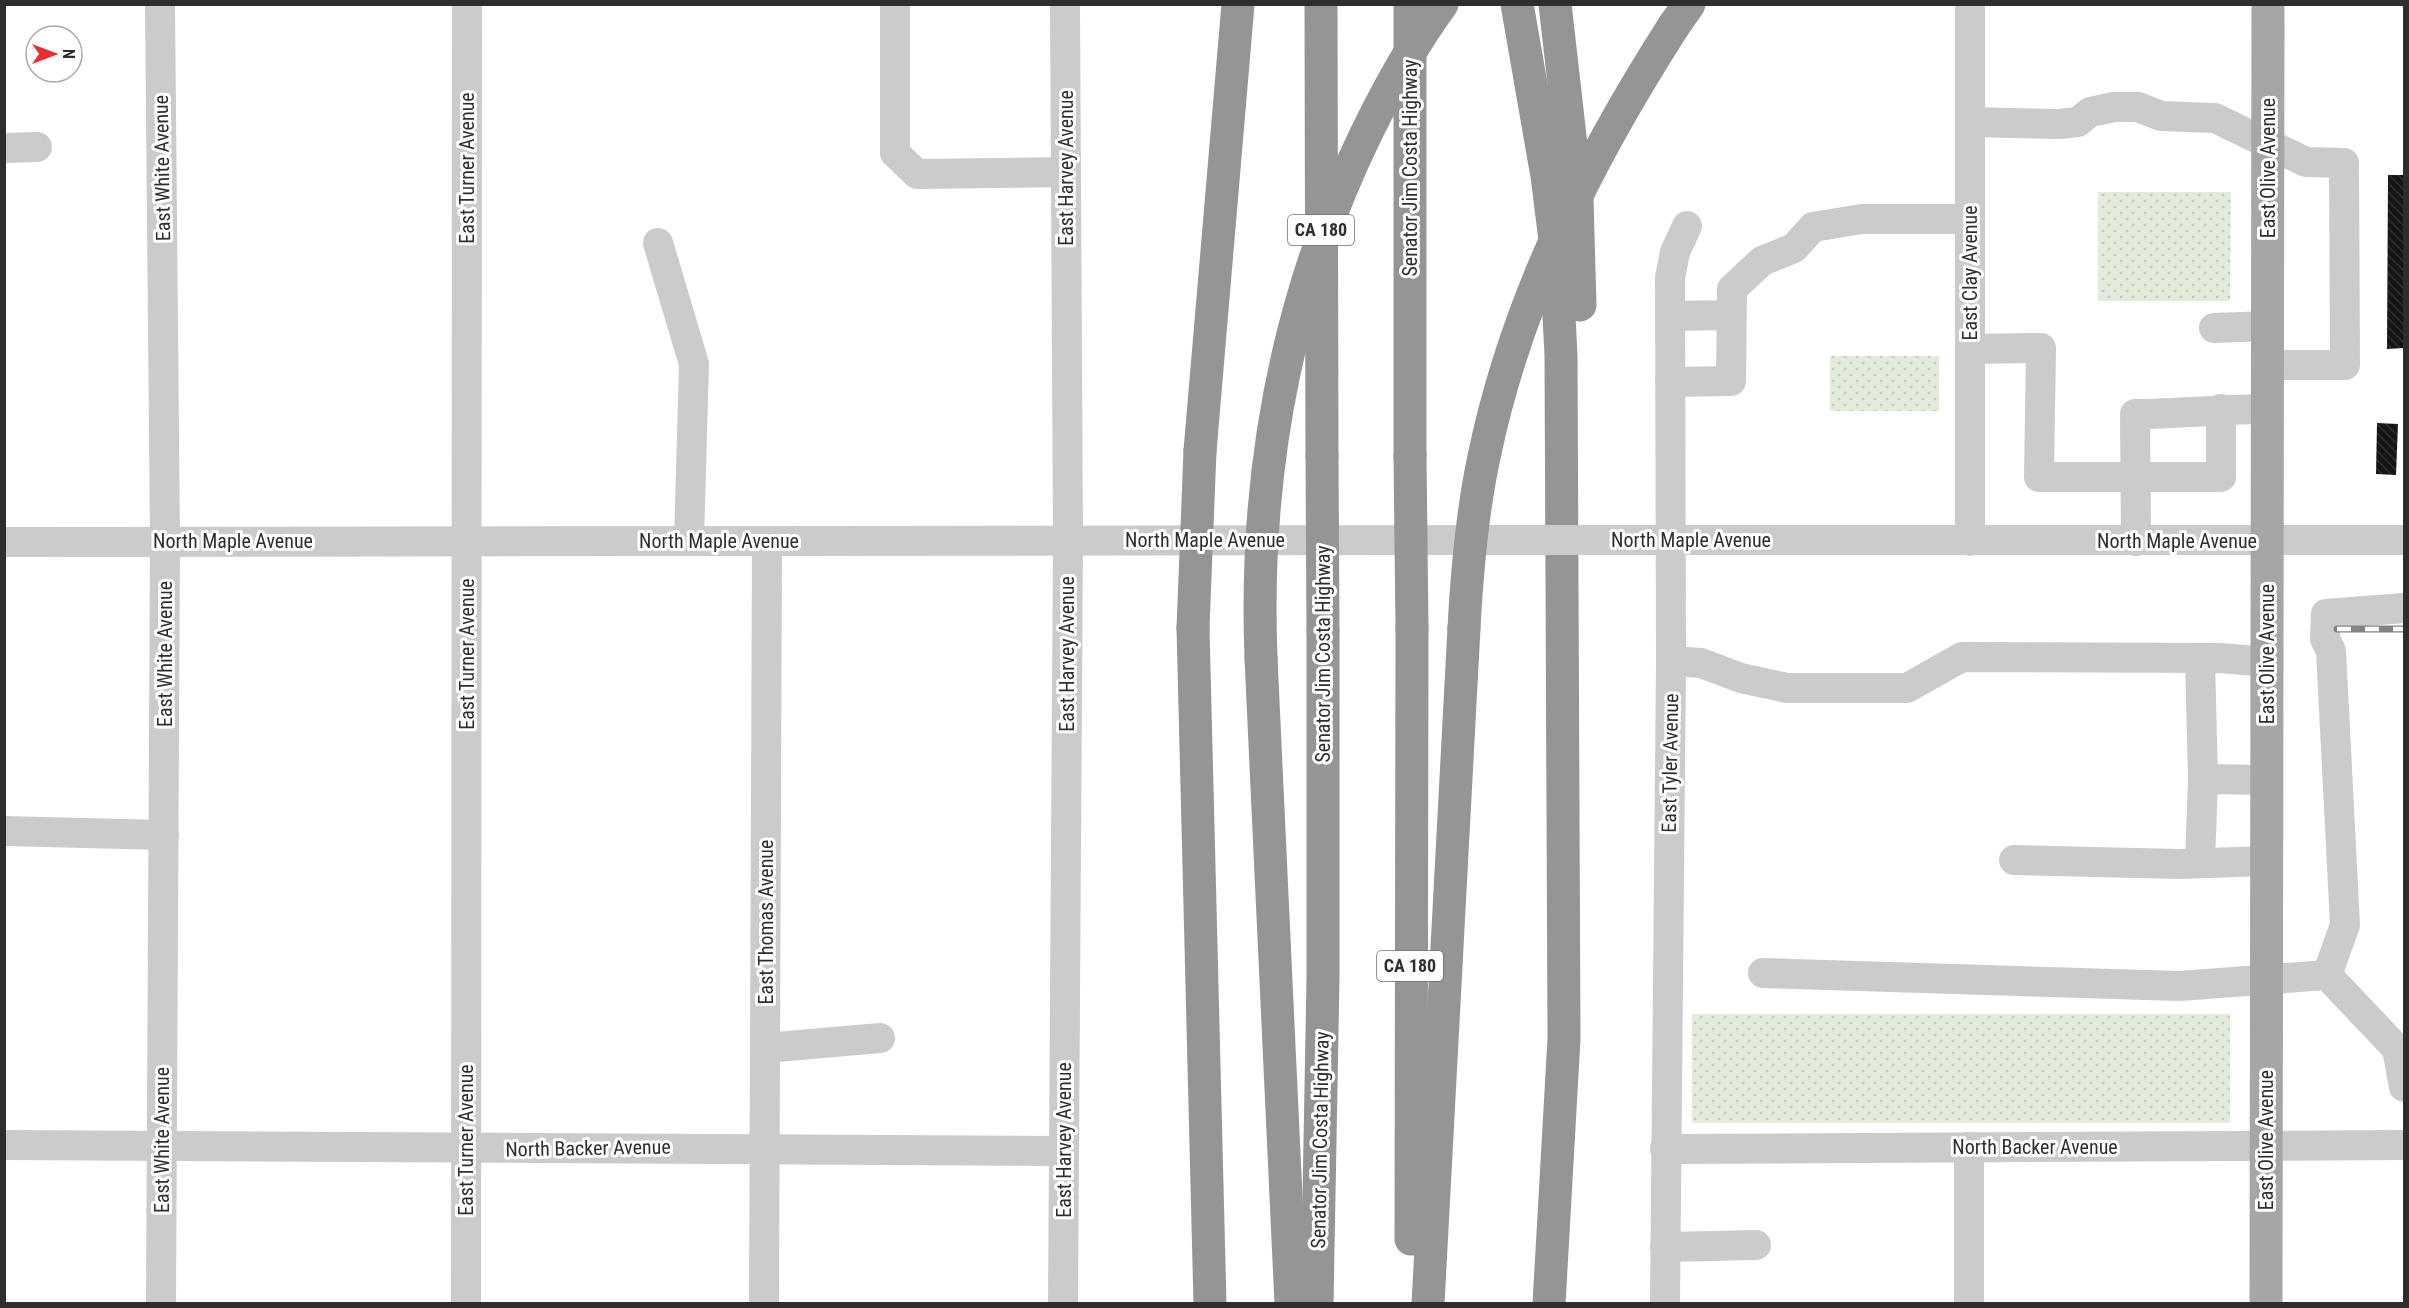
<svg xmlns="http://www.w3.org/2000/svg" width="2409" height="1308" viewBox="0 0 2409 1308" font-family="'Roboto Condensed',sans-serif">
	<defs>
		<pattern id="grass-dots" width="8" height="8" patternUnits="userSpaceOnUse" patternTransform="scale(1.5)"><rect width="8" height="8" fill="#e3ebdb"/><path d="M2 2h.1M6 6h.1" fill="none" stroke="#c3cabc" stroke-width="1.8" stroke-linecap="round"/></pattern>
		<pattern id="building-back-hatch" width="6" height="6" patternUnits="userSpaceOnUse" patternTransform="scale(1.5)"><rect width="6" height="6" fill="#151515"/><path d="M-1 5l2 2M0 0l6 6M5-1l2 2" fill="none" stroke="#2f2f2f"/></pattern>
	</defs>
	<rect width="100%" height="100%" fill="#fff"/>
	<g fill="url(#grass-dots)">
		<polygon points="2098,192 2231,192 2230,301 2098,301"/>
		<rect x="1830" y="356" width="109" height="55"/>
		<rect x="1692" y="1014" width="538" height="109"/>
	</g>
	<g fill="url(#building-back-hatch)">
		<polygon points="2388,175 2404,175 2404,348 2387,349"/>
		<polygon points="2377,423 2398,424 2396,475 2376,474"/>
	</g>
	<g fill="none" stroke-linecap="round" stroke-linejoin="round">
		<g stroke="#cbcbcb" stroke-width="30">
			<polyline points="160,4 165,542 161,1304"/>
			<polyline points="895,4 895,153 917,174 1066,172"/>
			<polyline points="1970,4 1970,541"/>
			<polyline points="1970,122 2059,124 2078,122 2090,112 2114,107 2138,107 2161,116 2215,118 2306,162 2344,163 2345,365 2268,365"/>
			<polyline points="4,148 37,147"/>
			<polyline points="658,243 694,364 689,541"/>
			<polyline points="1670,316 1731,315"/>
			<polyline points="2214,328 2268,326"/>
			<polyline points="1970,349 2041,348 2039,477 2221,477 2221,409"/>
			<polyline points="1670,382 1731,381 1732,289 1762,261 1794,248 1813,227 1862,219 1970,219"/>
			<polyline points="1611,540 2404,540"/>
			<path d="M2136,541L2135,414C2180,414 2223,409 2268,409"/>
			<polyline points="4,542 1510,540"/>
			<polyline points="2200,658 2203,779 2200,863"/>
			<polyline points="1671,661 1701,663 1741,678 1787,688 1907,688 1962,657 2220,658 2267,662"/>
			<polyline points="2203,779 2267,780"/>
			<polyline points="4,831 164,835"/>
			<polyline points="2014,860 2179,864 2266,861"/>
			<polyline points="1763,973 2179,986 2327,975 2397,1049 2404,1087"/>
			<polyline points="2327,975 2345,925 2331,651 2325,639 2326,614 2404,608"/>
			<polyline points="765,1048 880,1038"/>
			<path d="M4,1145C357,1150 710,1146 1063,1151"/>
			<polyline points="1665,1149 2404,1145"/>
			<polyline points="1665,1247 1756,1245"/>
			<polyline points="466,1304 467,4"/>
			<polyline points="764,1304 767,541"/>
			<polyline points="1063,1304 1068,541 1065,4"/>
			<polyline points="1665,1304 1671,661 1670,278 1675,252 1687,226"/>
			<polyline points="1969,1304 1969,1147"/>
		</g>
		<polyline stroke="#a6a6a6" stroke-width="33" points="2266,1304 2268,4"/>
		<g stroke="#959595" stroke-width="33">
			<polyline points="1321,4 1322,456"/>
			<polyline points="1517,4 1547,176 1555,240 1561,355 1564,1039 1549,1304"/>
			<polyline points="1555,4 1577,198 1580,305"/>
			<polyline points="1673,27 1689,4"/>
			<polyline points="1200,451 1238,4"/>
			<polyline points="1410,456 1410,4"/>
			<polyline points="1193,628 1210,1304"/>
			<polyline points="1261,658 1291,1304"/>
			<polyline points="1411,1239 1412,628"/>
			<polyline points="1317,1304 1323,978 1323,631"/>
			<polyline points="1428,1304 1464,628"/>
		</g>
		<defs>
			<polyline id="rail" points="2337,629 2404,629"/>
		</defs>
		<use href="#rail" stroke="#838383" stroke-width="7"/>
		<use href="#rail" stroke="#fff" stroke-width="4.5" stroke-dasharray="14" stroke-linecap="butt"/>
		<polyline stroke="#cbcbcb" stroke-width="30" points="1510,540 1611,540"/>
		<g stroke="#959595" stroke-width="33">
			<polyline points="1322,456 1323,631"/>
			<polyline points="1410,456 1412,628"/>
			<polyline points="1193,628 1200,451"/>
			<path d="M1464,628C1467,571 1472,513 1484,457C1516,301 1588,160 1673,27"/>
			<path d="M1261,658C1254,476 1286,298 1366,134C1388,89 1412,45 1442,4"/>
		</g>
	</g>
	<g text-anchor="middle" stroke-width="6" stroke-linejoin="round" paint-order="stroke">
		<g fill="#fff" stroke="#6d6d6d" stroke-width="1.5">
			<rect x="1288" y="215" width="66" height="30" rx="4.5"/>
			<rect x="1377" y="951" width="66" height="30" rx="4.5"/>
		</g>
		<g font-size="18" font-weight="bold" fill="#2e2e2e">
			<text x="1321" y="236">CA 180</text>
			<text x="1410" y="972">CA 180</text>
		</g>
		<g font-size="20" fill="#2e2e2e" stroke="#fff">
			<text transform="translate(162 168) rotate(-91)" y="7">East White Avenue</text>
			<text transform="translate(467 168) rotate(-90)" y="7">East Turner Avenue</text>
			<text transform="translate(1066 168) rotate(-90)" y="7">East Harvey Avenue</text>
			<text transform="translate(1410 168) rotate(-90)" y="7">Senator Jim Costa Highway</text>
			<text transform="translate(2268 168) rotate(-90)" y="7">East Olive Avenue</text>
			<text transform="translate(1970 273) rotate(-90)" y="7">East Clay Avenue</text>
			<text x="1205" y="547">North Maple Avenue</text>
			<text x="1691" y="547">North Maple Avenue</text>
			<text x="233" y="548">North Maple Avenue</text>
			<text x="719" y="548">North Maple Avenue</text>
			<text x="2177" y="548">North Maple Avenue</text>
			<text transform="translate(165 654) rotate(-90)" y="7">East White Avenue</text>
			<text transform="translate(467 654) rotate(-90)" y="7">East Turner Avenue</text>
			<text transform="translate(1067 654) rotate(-90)" y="7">East Harvey Avenue</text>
			<text transform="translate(1323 654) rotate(-90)" y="7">Senator Jim Costa Highway</text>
			<text transform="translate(2267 654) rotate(-90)" y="7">East Olive Avenue</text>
			<text transform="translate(1670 763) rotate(-89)" y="7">East Tyler Avenue</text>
			<text transform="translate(766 922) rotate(-90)" y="7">East Thomas Avenue</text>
			<text transform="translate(162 1140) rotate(-90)" y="7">East White Avenue</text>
			<text transform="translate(466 1140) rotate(-90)" y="7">East Turner Avenue</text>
			<text transform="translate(1064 1140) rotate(-90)" y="7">East Harvey Avenue</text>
			<text transform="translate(1320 1140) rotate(-89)" y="7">Senator Jim Costa Highway</text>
			<text transform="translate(2266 1140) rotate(-90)" y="7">East Olive Avenue</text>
			<text x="2035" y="1154">North Backer Avenue</text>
			<text transform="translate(588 1148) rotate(-1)" y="7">North Backer Avenue</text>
		</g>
	</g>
	<rect width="2409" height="1308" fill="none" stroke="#2e2e2e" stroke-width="12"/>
	<g transform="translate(54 54) rotate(90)"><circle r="28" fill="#ffffff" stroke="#ababab" stroke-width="1.5"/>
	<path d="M0-4.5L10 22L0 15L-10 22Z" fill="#e62f31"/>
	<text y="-9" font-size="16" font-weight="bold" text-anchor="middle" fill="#2e2e2e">N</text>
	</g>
</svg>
